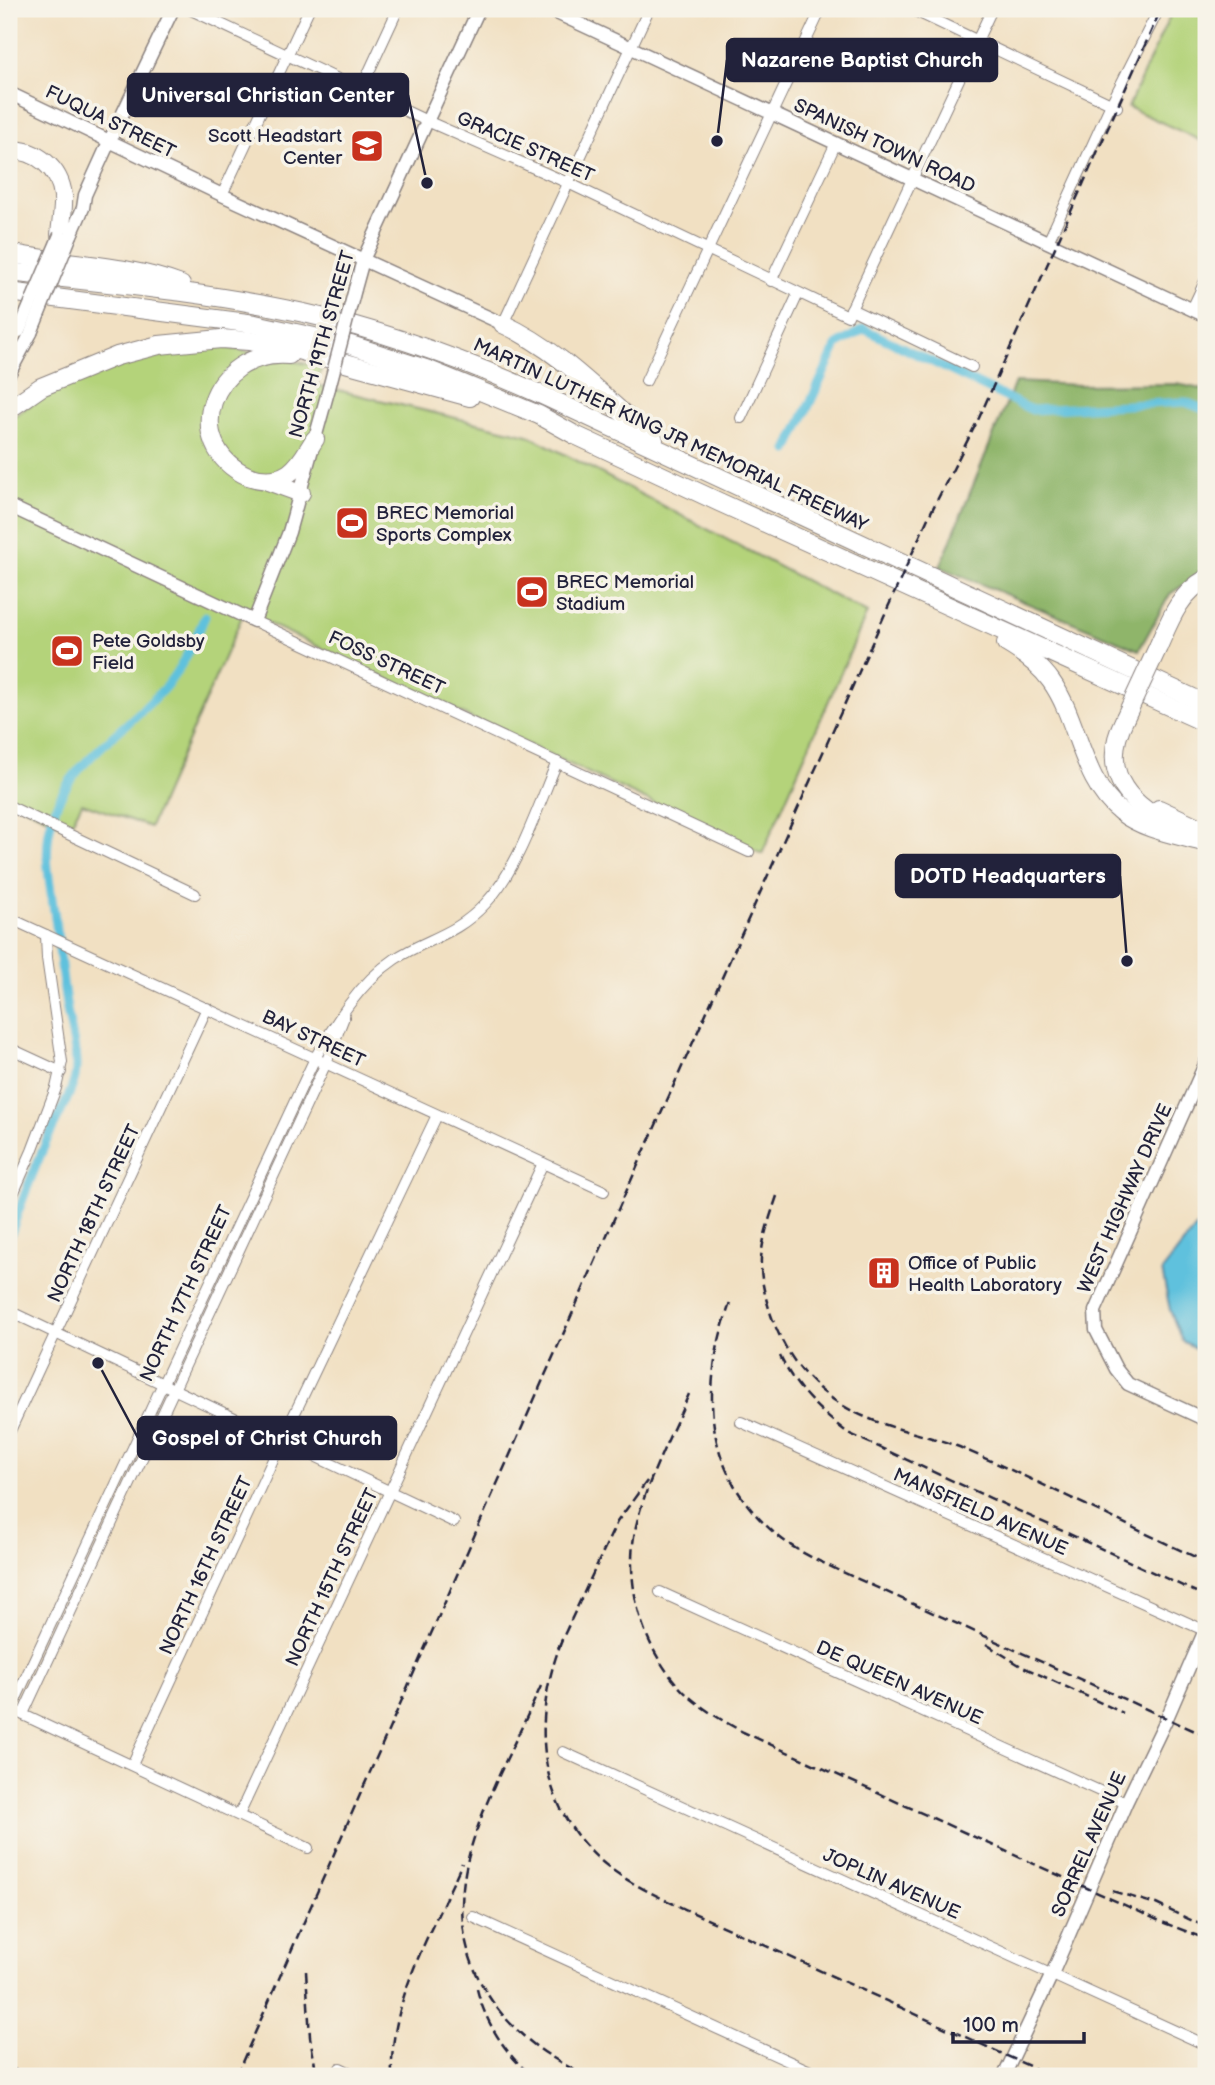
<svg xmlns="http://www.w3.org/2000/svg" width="1215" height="2085" viewBox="0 0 1215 2085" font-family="'Balsamiq Sans',sans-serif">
	<rect width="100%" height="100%" fill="#f7f3e8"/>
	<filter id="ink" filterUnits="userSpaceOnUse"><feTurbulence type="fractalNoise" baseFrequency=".0143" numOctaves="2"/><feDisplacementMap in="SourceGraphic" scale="14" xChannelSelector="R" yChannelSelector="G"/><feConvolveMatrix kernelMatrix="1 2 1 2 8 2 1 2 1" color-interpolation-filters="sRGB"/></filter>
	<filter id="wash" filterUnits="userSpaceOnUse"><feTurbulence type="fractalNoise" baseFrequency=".00686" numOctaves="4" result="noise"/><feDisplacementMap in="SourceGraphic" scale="28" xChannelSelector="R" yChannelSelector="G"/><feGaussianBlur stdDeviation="1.57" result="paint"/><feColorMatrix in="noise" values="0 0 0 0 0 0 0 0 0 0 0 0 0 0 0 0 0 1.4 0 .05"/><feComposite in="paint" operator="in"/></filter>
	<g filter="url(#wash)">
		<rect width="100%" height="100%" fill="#f1e0c2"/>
		<g fill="#b4d37a" stroke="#6b7a5a" stroke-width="2">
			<polygon points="1173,9 1206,9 1206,143 1128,107"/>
			<path d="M209,344L322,367L316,385L528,435L867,613L762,854L244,612L150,827L82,803L69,828L9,800V420C68,374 136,358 209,344Z"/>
		</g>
		<polygon fill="#8fb56a" stroke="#586c52" stroke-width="2" points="1015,382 1079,385 1177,384 1206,390 1206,570 1170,594 1139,650 940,567"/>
		<polygon fill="#5ec1dd" stroke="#40728c" stroke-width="2" points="1206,1215 1206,1354 1182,1341 1170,1310 1162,1271"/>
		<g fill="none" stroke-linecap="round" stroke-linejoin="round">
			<g stroke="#5ec1dd" stroke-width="9">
				<polyline points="788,450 837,345 864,329 1032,410 1185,402 1206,410"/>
				<path d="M9,1239C20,1205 33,1172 47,1140C55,1122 71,1096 75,1077C79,1056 70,1029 67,1009C62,981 60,953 56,925C51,886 41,855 53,815C68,762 132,726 167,685C184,664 195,641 205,616"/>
			</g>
		</g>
	</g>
	<g filter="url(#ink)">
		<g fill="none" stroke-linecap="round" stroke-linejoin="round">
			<defs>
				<g id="street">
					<polyline points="189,9 427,121 568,183 848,316 992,9"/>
					<polyline points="911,9 1117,107"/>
					<polyline points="361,89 398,9"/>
					<polyline points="222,195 309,9"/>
					<polyline points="1048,242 1111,104 1159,9"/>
					<polyline points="771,281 836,143"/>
					<polyline points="851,309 972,367"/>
					<polyline points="1192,309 1206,279"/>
					<polyline points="503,324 649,9"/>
					<polyline points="646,381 821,9"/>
					<polyline points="741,418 798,294"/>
					<polyline points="254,621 749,852"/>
					<polyline points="9,806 195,894"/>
					<polyline points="9,918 604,1191"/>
					<polyline points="9,1048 61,1072"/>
					<polyline points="9,1203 32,1151 56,1088 62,1062 47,958 46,935"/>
					<polyline points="9,1311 454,1522"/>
					<polyline points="741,1422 1206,1631"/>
					<polyline points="9,1433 207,1008"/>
					<polyline points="660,1592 1126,1803"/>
					<path d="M11,1709L315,1058C336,1022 359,983 395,959C427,938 455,936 485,904C518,870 538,806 557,762"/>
					<polyline points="17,1712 308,1848"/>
					<polyline points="23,1714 326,1063 344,1017"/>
					<polyline points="563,1752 1206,2045"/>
					<polyline points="132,1765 282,1440 437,1115"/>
					<polyline points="239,1815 543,1163"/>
					<polyline points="473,1917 821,2076"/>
					<polyline points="340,2068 357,2076"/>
				</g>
				<g id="secondary">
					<polyline points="548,9 1206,316"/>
					<polyline points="9,93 222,195 503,324"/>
					<polyline points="71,235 83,208 85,195 109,142 173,9"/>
					<polyline points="355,289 363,260 479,9"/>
					<polyline points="9,374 31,333"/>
					<polyline points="9,506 254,621 289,532 329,388"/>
					<polyline points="1206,1062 1095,1311 1096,1330 1116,1369 1128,1384 1206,1420"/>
					<polyline points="1004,2076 1052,1974 1126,1803 1167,1718 1206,1628"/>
				</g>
				<g id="highway">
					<path d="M9,150C36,149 60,168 63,196C64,208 61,222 60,235"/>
					<path d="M9,253C66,265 125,264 181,285"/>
					<path d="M9,272C107,283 207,292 304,313C385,331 464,360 540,394L1206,704"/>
					<polyline points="9,292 255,324 351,345 429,370 539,415 575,435 719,502 1206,723"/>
					<path d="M503,324C562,351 604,399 654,440"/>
					<path d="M289,355C210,349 179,445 248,476C262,481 277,481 289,473C301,465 307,451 315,439"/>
					<polyline points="9,409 41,387 117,356 159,345 221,339 249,341 287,347 470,397"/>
					<polyline points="268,481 301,493"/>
					<path d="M1006,643C1023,653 1040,665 1051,681C1079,720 1081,781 1121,812C1144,830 1179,835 1206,843"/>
					<path d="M1158,647C1170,620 1179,594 1206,579"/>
					<path d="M1125,718C1100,768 1123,801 1169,824"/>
					<polyline points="1159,809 1206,831"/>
				</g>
			</defs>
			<use href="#street" stroke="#8a817e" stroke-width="12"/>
			<use href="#secondary" stroke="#8a817e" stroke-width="15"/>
			<use href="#highway" stroke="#8a817e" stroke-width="20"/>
			<use href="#street" stroke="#fff" stroke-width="10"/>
			<use href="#secondary" stroke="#fff" stroke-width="12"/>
			<use href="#highway" stroke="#fff" stroke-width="18"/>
			<g stroke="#22223b" stroke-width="2.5" stroke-dasharray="10 5" stroke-linecap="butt">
				<path d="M777,1196C770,1217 763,1236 761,1258C760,1278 765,1296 771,1315C789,1365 820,1399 870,1419C901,1432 935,1436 966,1450C1047,1485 1126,1525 1206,1562"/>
				<path d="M730,1303C700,1389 702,1473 778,1536C796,1551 817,1560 838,1570L1206,1736"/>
				<path d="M780,1356C795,1388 820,1412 848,1433L1196,1592"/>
				<path d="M689,1394C671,1435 648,1478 637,1522C623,1576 639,1639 675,1682C693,1704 718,1718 743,1732L1162,1922L1206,1939"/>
				<path d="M562,1640C532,1716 535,1802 600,1860C622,1879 648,1892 674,1904L1051,2076"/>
				<polyline points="986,1644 1021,1666 1123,1713"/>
				<polyline points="558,1648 617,1522 647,1481"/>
				<path d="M541,1686C517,1740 480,1806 467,1863C445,1962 500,2037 587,2076"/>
				<polyline points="1112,1891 1156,1904 1206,1927"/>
				<polyline points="306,1971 310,2037 317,2076"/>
				<path d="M477,1989C485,2022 506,2055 532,2076"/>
				<polyline points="9,2067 28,2076"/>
				<polyline points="236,2076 621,1203 928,518 979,418 1161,9"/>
				<path d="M392,2076C389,2000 432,1931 462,1863"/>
			</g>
			<defs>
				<g id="secondary-bridge">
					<polyline points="19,331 60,235"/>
					<polyline points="31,333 71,235"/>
					<polyline points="329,388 355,289"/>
				</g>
				<polyline id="highway-bridge" points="1125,718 1158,647"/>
			</defs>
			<use href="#secondary-bridge" stroke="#8a817e" stroke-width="15" stroke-linecap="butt"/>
			<use href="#highway-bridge" stroke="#8a817e" stroke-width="20" stroke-linecap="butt"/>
			<use href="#secondary-bridge" stroke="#fff" stroke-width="12"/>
			<use href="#highway-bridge" stroke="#fff" stroke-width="18"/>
		</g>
	</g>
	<defs>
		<symbol id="school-square" viewBox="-11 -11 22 22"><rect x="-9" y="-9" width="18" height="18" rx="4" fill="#c8321e" stroke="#f7f3e8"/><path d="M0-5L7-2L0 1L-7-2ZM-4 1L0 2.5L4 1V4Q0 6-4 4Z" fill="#fff"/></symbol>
		<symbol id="stadium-square" viewBox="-11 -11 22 22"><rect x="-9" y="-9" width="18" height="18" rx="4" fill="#c8321e" stroke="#f7f3e8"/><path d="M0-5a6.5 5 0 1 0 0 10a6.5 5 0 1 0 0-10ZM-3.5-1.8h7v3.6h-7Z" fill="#fff"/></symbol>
		<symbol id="building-square" viewBox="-11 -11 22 22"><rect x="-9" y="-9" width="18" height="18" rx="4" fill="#c8321e" stroke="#f7f3e8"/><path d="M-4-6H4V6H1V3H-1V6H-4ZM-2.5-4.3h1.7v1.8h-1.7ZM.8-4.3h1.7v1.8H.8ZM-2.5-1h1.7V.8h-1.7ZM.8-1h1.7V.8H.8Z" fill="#fff"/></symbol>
	</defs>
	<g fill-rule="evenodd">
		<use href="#school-square" x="348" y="127" width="38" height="38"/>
		<use href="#stadium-square" x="333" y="504" width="38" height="38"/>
		<use href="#stadium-square" x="513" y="573" width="38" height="38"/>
		<use href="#stadium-square" x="48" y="632" width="38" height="38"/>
		<use href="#building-square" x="865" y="1254" width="38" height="38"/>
	</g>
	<g text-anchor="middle" stroke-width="7" stroke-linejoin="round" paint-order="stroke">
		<g font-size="19" fill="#22223b" stroke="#f7f3e8">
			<text transform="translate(111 121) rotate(26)" y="7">FUQUA STREET</text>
			<text transform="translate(885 145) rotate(25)" y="7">SPANISH TOWN ROAD</text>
			<text transform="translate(526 146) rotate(24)" y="7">GRACIE STREET</text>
			<text transform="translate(321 344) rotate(-74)" y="7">NORTH 19TH STREET</text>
			<text transform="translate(671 434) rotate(25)" y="7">MARTIN LUTHER KING JR MEMORIAL FREEWAY</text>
			<text transform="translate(387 662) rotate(25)" y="7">FOSS STREET</text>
			<text transform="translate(314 1038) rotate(25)" y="7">BAY STREET</text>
			<text transform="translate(1124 1198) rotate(-66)" y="7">WEST HIGHWAY DRIVE</text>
			<text transform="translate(93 1213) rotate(-65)" y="7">NORTH 18TH STREET</text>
			<text transform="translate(185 1293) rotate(-65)" y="7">NORTH 17TH STREET</text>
			<text transform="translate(981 1511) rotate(24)" y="7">MANSFIELD AVENUE</text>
			<text transform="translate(205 1565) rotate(-65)" y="7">NORTH 16TH STREET</text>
			<text transform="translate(331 1577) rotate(-65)" y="7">NORTH 15TH STREET</text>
			<text transform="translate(900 1682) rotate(24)" y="7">DE QUEEN AVENUE</text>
			<text transform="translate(1088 1844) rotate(-66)" y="7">SORREL AVENUE</text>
			<text transform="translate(892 1883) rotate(24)" y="7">JOPLIN AVENUE</text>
		</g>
		<g font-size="19" fill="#22223b" stroke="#f7f3e8" text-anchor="start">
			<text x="342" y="142" text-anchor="end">Scott Headstart<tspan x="342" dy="22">Center</tspan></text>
			<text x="376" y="519">BREC Memorial<tspan x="376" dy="22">Sports Complex</tspan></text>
			<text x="556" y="588">BREC Memorial<tspan x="556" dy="22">Stadium</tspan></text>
			<text x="92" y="647">Pete Goldsby<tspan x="92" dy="22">Field</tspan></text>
			<text x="908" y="1269">Office of Public<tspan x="908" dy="22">Health Laboratory</tspan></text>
		</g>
	</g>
	<path fill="none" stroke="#22223b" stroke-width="2.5" d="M717 141L727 60M427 183L408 95M1127 961L1120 876M98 1363L138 1438"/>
	<g fill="#22223b" stroke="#f7f3e8" stroke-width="2.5">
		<circle cx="717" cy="141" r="7"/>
		<circle cx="427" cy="183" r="7"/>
		<circle cx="1127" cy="961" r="7"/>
		<circle cx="98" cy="1363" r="7"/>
	</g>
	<g fill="#22223b" stroke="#22223b" stroke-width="2.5">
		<rect x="727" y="39" width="270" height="42" rx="7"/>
		<rect x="128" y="74" width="280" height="42" rx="7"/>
		<rect x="896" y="855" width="224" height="42" rx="7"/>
		<rect x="138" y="1417" width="258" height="42" rx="7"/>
	</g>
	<g font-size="21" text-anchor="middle" font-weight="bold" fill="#fff">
		<text x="862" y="67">Nazarene Baptist Church</text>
		<text x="268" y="102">Universal Christian Center</text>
		<text x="1008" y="883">DOTD Headquarters</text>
		<text x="267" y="1445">Gospel of Christ Church</text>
	</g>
	<rect width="1215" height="2085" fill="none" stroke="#f7f3e8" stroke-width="35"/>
	<path d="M953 2032v10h131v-10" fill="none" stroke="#22223b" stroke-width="3.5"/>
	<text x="963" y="2032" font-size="21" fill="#22223b" stroke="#f7f3e8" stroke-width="5" paint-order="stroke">100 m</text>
</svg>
